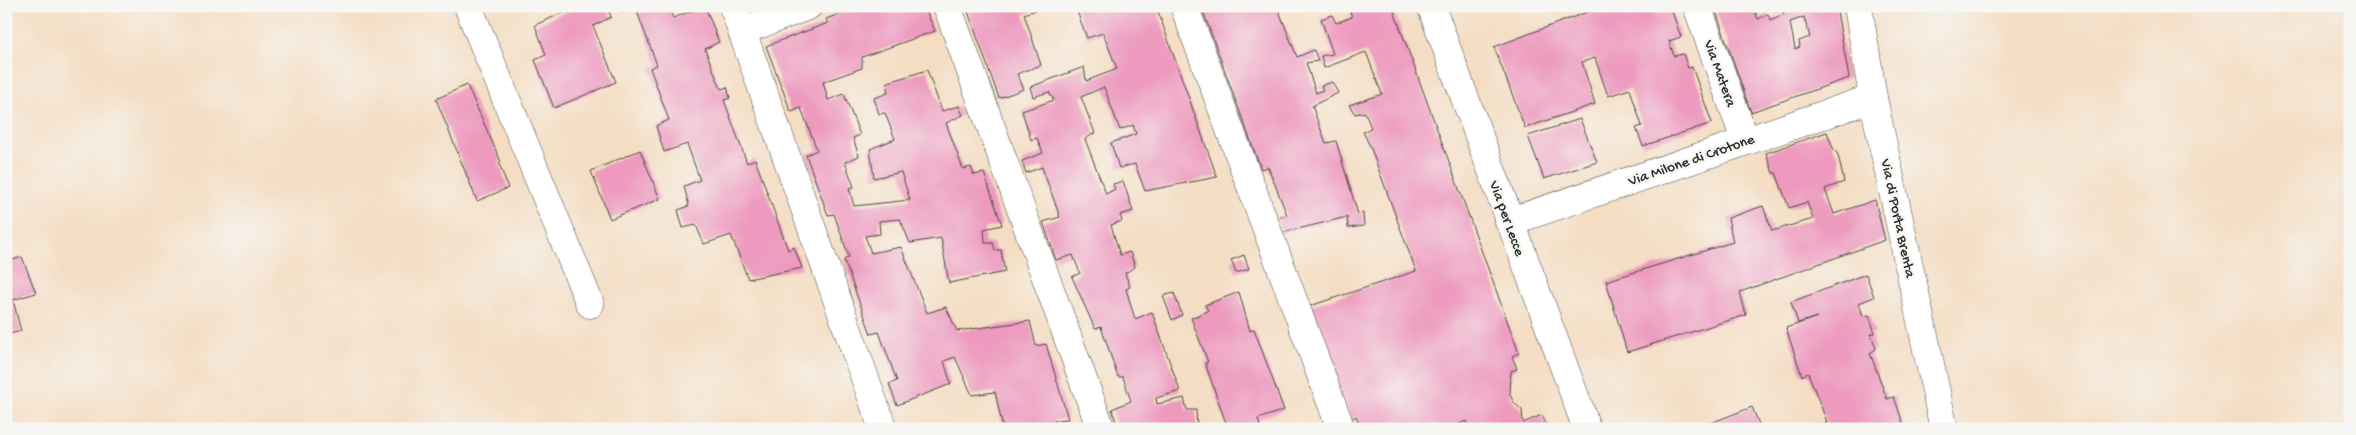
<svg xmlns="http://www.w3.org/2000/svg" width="2356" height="435" viewBox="0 0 2356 435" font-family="'Gochi Hand',sans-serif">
	<rect width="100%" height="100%" fill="#f6f6f2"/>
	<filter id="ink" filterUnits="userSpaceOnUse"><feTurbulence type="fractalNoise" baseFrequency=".02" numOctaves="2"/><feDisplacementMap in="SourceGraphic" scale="10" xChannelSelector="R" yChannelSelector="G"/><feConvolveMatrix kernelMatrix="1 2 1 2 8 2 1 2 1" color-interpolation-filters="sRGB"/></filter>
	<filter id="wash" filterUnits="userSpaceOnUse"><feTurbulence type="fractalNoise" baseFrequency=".0096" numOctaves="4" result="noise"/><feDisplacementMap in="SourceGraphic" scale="20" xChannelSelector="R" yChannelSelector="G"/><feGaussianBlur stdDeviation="1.12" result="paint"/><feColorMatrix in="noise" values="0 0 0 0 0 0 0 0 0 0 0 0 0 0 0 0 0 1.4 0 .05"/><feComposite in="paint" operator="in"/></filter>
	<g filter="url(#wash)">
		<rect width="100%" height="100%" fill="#f4ddc3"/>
		<g id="blocks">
			<g fill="#ed9abe" fill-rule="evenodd">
				<polygon points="579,6 607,6 611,17 593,26 616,82 554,108 535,60 546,55 535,25"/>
				<polygon points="622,6 668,6 673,18 705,6 719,42 705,49 721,89 727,87 730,98 724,100 747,163 755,159 788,250 794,247 802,268 748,279 731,235 704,244 696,225 683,228 678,210 689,206 684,186 700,180 687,144 664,152 656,126 669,120 650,68 657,65 636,9 623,12"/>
				<polygon points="861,6 924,6 935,31 862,57 862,68 823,82 828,100 844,94 860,135 853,138 859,156 845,162 854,187 849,188 854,206 910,200 901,172 874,178 870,149 895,139 885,113 879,114 874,98 888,93 886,83 927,70 942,111 959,106 963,115 946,123 963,169 971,167 974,175 984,173 1002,225 984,229 985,243 993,243 995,250 1001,250 1005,272 949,283 941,238 910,243 900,219 879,221 880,234 865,236 871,253 901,247 927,313 946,307 957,331 1030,321 1036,346 1046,344 1068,419 1054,420 1055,429 1003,429 995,392 972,395 955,357 944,361 951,384 897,405 889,384 897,381 879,332 871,334 844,260 849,257 834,214 828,215 806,155 817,150 801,108 791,112 766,46 828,23 826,19"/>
				<polygon points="966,6 1035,6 1036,10 1024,14 1041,65 1017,74 1024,89 999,98"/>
				<polygon points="1075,6 1156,6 1217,177 1145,191 1135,164 1119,168 1111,143 1136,134 1133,125 1120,130 1104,87 1081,97 1095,133 1085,139 1106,194 1115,189 1113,184 1123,181 1133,211 1120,215 1122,221 1111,225 1120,255 1130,252 1135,267 1125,273 1130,287 1126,289 1135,319 1152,312 1180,391 1156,398 1157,404 1184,398 1187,410 1196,410 1197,427 1118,429 1112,409 1131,401 1123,377 1118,377 1101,327 1095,329 1072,277 1080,273 1073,255 1056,260 1043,222 1060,217 1042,167 1026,173 1022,161 1043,153 1037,138 1031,140 1022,111 1054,100 1049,92 1033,97 1030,87 1084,67 1086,81 1117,69 1103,33 1087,38"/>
				<polygon points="1201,6 1277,6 1297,57 1314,50 1318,61 1306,63 1316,93 1323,90 1321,86 1332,82 1338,93 1312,106 1326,143 1336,141 1358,214 1363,213 1364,226 1348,228 1347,217 1281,233 1277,218 1287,215 1268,167 1261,169"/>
				<polygon points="1348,6 1392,6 1519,353 1512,356 1517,369 1511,371 1510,395 1514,403 1522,410 1523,423 1542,415 1548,429 1470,429 1467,421 1447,429 1361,429 1356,416 1351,419 1310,306 1416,271 1370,146 1363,132 1371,128 1365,112 1355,114 1349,105 1382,94 1366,52 1324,68 1321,56 1333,54 1321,19 1332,15 1336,23 1352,17"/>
				<polygon points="1603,6 1670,6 1681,37 1669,41 1674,56 1683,54 1688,68 1692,67 1712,123 1643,146 1636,128 1642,126 1630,89 1608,96 1595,58 1582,62 1595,104 1525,128 1494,47"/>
				<path d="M1714,6H1753L1758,19L1768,14L1770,20L1784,14L1782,8L1775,11L1773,6H1836L1849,78L1751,112ZM1804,17L1810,37L1799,41L1800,47L1795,49L1790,22Z"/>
				<polygon points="467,85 501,162 499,163 508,188 477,201 436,99"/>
				<polygon points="1580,119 1597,162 1544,179 1528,136"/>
				<polygon points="1827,132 1833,148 1838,155 1844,182 1825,189 1834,214 1875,200 1885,240 1740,292 1746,315 1627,352 1606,281 1733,242 1728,218 1763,206 1772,231 1813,219 1807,202 1789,208 1776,173 1773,173 1766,153"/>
				<polygon points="640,150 660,199 610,219 591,171"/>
				<polygon points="1244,255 1249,269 1236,273 1231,260"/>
				<polygon points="22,257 36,293 13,300 21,331 6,335 6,295 10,294 6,282 6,262"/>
				<polygon points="1866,274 1874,297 1859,303 1863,316 1869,315 1875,333 1871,334 1876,349 1870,353 1887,399 1894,397 1905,429 1817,429 1816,426 1827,422 1808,373 1802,376 1786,328 1817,317 1798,323 1791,302"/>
				<polygon points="1239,292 1250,331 1254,329 1284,410 1258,419 1261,429 1228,429 1205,363 1208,362 1191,318 1208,311 1205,305"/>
				<polygon points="1174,293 1182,315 1172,320 1163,296"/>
				<polygon points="1752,407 1761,429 1695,429"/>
			</g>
		</g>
	</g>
	<g filter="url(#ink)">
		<use href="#blocks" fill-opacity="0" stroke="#494642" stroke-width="1"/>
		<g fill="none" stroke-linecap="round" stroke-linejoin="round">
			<defs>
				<g id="minor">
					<polyline points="468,6 590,304"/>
					<polyline points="733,6 883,429"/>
					<polyline points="947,6 1101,429"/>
					<polyline points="1184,6 1341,429"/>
					<polyline points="1431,6 1587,429"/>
					<polyline points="1697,6 1745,140"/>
					<polyline points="1858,6 1873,98 1944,429"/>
					<polyline points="742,31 808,6"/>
					<polyline points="1509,222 1873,98"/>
				</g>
			</defs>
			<use href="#minor" stroke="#494642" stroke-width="29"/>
			<use href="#minor" stroke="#fff" stroke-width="28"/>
		</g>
	</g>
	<g text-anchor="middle" stroke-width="5" stroke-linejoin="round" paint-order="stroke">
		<g font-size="15" fill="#2b2b2b" stroke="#f6f6f2">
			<text transform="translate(1721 73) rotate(70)" y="5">Via Matera</text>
			<text transform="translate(1691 159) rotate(-19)" y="5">Via Milone di Crotone</text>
			<text transform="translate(1508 218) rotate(70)" y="5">Via per Lecce</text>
			<text transform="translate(1899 218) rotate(78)" y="5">Via di Porta Brenta</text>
		</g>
	</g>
	<rect width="2356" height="435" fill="none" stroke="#f6f6f2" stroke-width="25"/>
</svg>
